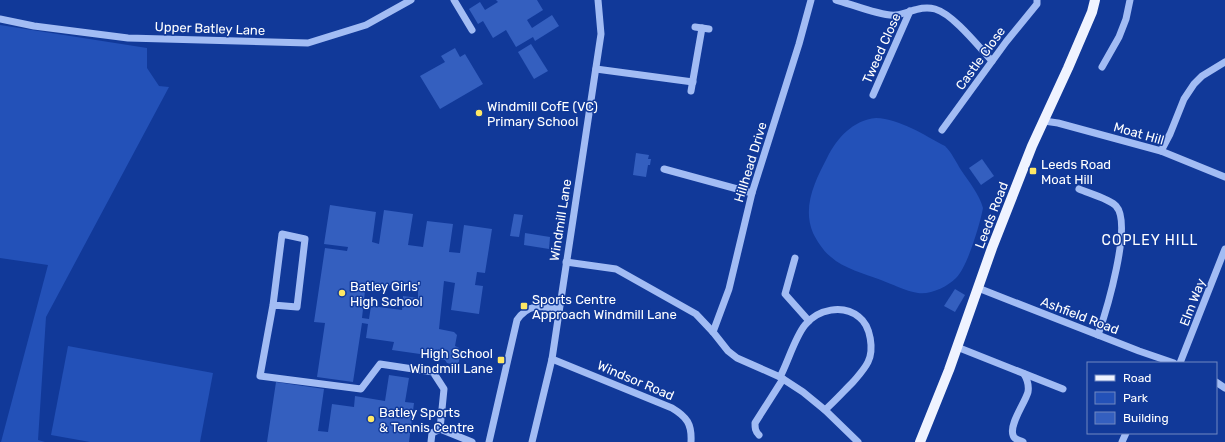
<svg xmlns="http://www.w3.org/2000/svg" width="1225" height="442" viewBox="0 0 1225 442" font-family="Rubik,sans-serif">
	<rect width="100%" height="100%" fill="#113999"/>
	<g fill="#2351b8">
		<polygon points="0,25 147,48 147,68 159,86 169,87 46,317 38,440 45,442 1,442 48,265 0,258"/>
		<path d="M876,118C900,119 924,135 945,146C952,153 956,162 961,170C969,182 979,194 983,208C980,224 967,268 956,278C947,287 930,295 918,293C905,291 892,284 881,280C865,274 843,268 831,257C824,252 817,241 813,233C802,207 815,181 827,158C837,138 853,120 876,118Z"/>
		<polygon points="68,346 213,373 200,442 90,442 51,435"/>
	</g>
	<g fill="#345fbf" fill-rule="evenodd">
		<polygon points="496,0 537,0 543,10 527,20 532,28 552,15 559,26 535,41 533,37 516,47 506,30 493,38 483,21 478,24 469,9 480,2 485,10 498,2"/>
		<polygon points="531,44 548,71 534,79 518,52"/>
		<polygon points="455,48 460,57 465,54 483,84 440,109 420,76 445,62 441,56"/>
		<polygon points="636,153 649,155 648,159 651,159 650,165 648,165 646,177 633,175"/>
		<polygon points="982,159 994,176 981,185 969,168"/>
		<path d="M330,205L376,212L372,242L379,244L384,210L413,214L408,245L423,247L427,221L453,224L449,252L460,253L464,225L492,229L485,273L477,272L475,285L483,286L479,314L451,310L455,283L444,281L439,329L454,332L457,335L455,346L459,348L460,351L459,362L455,365L447,363L445,360L427,357V355L392,350L394,342L366,338L368,324L362,323L353,382L317,377L325,323L314,322L325,248L347,251L348,247L324,244ZM366,282L418,289V298L403,296L402,310L371,306L369,319L362,318Z"/>
		<polygon points="514,214 523,215 519,237 510,236"/>
		<polygon points="525,233 550,237 549,249 524,245"/>
		<polygon points="955,289 965,295 955,312 944,306"/>
		<polygon points="389,375 409,378 405,402 414,403 409,442 267,442 276,382 324,389 318,431 328,432 332,404 354,407 355,396 385,401"/>
	</g>
	<g fill="none" stroke-linecap="round" stroke-linejoin="round">
		<g stroke="#a2bcf4" stroke-width="7">
			<polyline points="454,0 472,30"/>
			<path d="M836,0C851,4 883,17 896,15C910,13 921,5 935,9C953,14 979,47 992,61"/>
			<polyline points="0,19 34,26 128,38 308,43 366,25 411,0"/>
			<polyline points="695,27 709,29"/>
			<polyline points="1102,67 1119,37 1126,19 1130,0"/>
			<polyline points="596,69 693,82"/>
			<polyline points="691,91 702,28"/>
			<polyline points="873,95 910,11"/>
			<polyline points="1044,121 1058,123 1161,151 1225,177"/>
			<polyline points="942,130 1006,42 1037,4 1037,0"/>
			<polyline points="1161,151 1170,134 1184,99 1194,84 1202,76 1225,62"/>
			<polyline points="664,169 752,193"/>
			<path d="M1079,189C1088,193 1110,199 1116,206C1133,224 1106,312 1098,335"/>
			<polyline points="795,258 785,294 809,321"/>
			<polyline points="566,262 616,269 696,314 713,332 728,351 737,358 780,377 803,392 825,410 858,442"/>
			<polyline points="978,288 1139,351 1174,363"/>
			<polyline points="273,305 297,307 305,239 282,234 273,305 260,376 361,389 380,364 433,372 444,389 440,429"/>
			<polyline points="713,332 729,289 752,193 799,44 811,0"/>
			<polyline points="957,347 1063,389"/>
			<path d="M552,359L672,408C687,417 692,424 691,442"/>
			<polyline points="1180,363 1225,249"/>
			<path d="M780,377C788,362 795,337 805,325C818,309 843,304 859,317C871,326 874,350 868,362C864,370 858,376 853,382C844,391 835,401 825,410"/>
			<polyline points="1216,382 1225,388"/>
			<path d="M759,435C755,431 755,428 755,423L783,379"/>
			<polyline points="431,442 432,433 440,429 472,442"/>
			<path d="M489,442L517,320C529,303 541,306 559,309"/>
			<polyline points="532,442 552,359 601,34 598,0"/>
			<path d="M1023,442C1019,440 1014,440 1013,435C1009,424 1025,403 1028,392C1029,386 1027,379 1024,374"/>
			<polyline points="1122,442 1126,433"/>
		</g>
		<polyline stroke="#eff3ff" stroke-width="10" points="920,442 949,370 992,248 1032,146 1068,68 1092,12 1095,0"/>
	</g>
	<g fill="#ffe865" stroke="#113999" stroke-width="1.5">
		<circle cx="479" cy="113" r="4"/>
		<rect x="1029" y="167" width="8" height="8" rx="2"/>
		<circle cx="342" cy="293" r="4"/>
		<rect x="520" y="302" width="8" height="8" rx="2"/>
		<rect x="497" y="356" width="8" height="8" rx="2"/>
		<circle cx="371" cy="419" r="4"/>
	</g>
	<g text-anchor="middle" stroke-width="3" stroke-linejoin="round" paint-order="stroke">
		<g font-size="13" fill="#fff" stroke="#113999">
			<text transform="translate(210 28) rotate(2)" y="5">Upper Batley Lane</text>
			<text transform="translate(881 48) rotate(-66)" y="5">Tweed Close</text>
			<text transform="translate(980 58) rotate(-54)" y="5">Castle Close</text>
			<text transform="translate(1139 133) rotate(16)" y="5">Moat Hill</text>
			<text transform="translate(750 162) rotate(-73)" y="5">Hillhead Drive</text>
			<text transform="translate(991 215) rotate(-69)" y="5">Leeds Road</text>
			<text transform="translate(560 220) rotate(-81)" y="5">Windmill Lane</text>
			<text transform="translate(1192 302) rotate(-69)" y="5">Elm Way</text>
			<text transform="translate(1080 315) rotate(21)" y="5">Ashfield Road</text>
			<text transform="translate(636 380) rotate(23)" y="5">Windsor Road</text>
		</g>
		<g font-size="13" fill="#fff" stroke="#113999" text-anchor="start">
			<text x="487" y="111">Windmill CofE (VC)<tspan x="487" dy="15">Primary School</tspan></text>
			<text x="1041" y="169">Leeds Road<tspan x="1041" dy="15">Moat Hill</tspan></text>
			<text x="350" y="291">Batley Girls'<tspan x="350" dy="15">High School</tspan></text>
			<text x="532" y="304">Sports Centre<tspan x="532" dy="15">Approach Windmill Lane</tspan></text>
			<text x="493" y="358" text-anchor="end">High School<tspan x="493" dy="15">Windmill Lane</tspan></text>
			<text x="379" y="417">Batley Sports<tspan x="379" dy="15">&amp; Tennis Centre</tspan></text>
		</g>
		<g font-size="14" letter-spacing="1" fill="#fff" stroke="#113999">
			<text x="1150" y="245">COPLEY HILL</text>
		</g>
	</g>
	<rect x="1087" y="362" width="130" height="72" fill="#113999" stroke="#7088c2"/>
	<rect x="1095" y="375" width="20" height="6" fill="#eff3ff" stroke="#7088c2"/>
	<text x="1123" y="382" font-size="12" fill="#ffffff">Road</text>
	<rect x="1095" y="392" width="20" height="12" fill="#2351b8" stroke="#7088c2"/>
	<text x="1123" y="402" font-size="12" fill="#ffffff">Park</text>
	<rect x="1095" y="412" width="20" height="12" fill="#345fbf" stroke="#7088c2"/>
	<text x="1123" y="422" font-size="12" fill="#ffffff">Building</text>
</svg>
